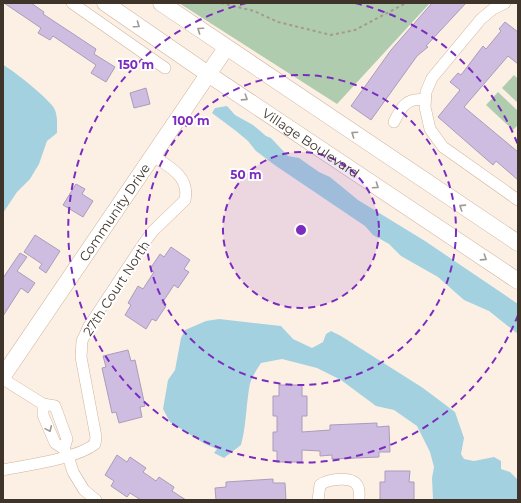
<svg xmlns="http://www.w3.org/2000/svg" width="521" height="503" viewBox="0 0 521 503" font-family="Montserrat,sans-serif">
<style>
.green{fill:#b0ccaf}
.water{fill:#a4d1df}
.building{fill:#cebde1;stroke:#ab9cbc}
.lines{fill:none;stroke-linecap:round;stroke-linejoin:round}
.street-casing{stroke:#ceb399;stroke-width:12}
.secondary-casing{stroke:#ceb399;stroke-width:17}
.path{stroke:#a5998e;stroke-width:2;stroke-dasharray:3 3;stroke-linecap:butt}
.street{stroke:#fff;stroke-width:11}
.secondary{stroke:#fff;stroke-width:16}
.oneway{stroke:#9f9a94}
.ring{fill:none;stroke:#7b2cbf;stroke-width:2;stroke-dasharray:7 5}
.labels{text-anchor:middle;stroke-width:4;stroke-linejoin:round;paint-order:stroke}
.street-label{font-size:13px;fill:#3f3429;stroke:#fff}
.centre{fill:#7b2cbf;stroke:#fff;stroke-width:2}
.ring-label{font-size:12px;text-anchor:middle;font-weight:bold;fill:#7b2cbf;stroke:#fff;stroke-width:4;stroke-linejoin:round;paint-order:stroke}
</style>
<rect width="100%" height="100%" fill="#fcf0e5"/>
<g class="green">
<polygon points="179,3 430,3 337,104"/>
<polygon points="514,75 518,79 518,103 502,88"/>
<polygon points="498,92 518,111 518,125 513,130 486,105"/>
</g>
<g class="water">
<path d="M3 65C12 69 50 100 54 108 58 115 57 125 57 133L47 141 39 164 30 179 17 192 3 213Z"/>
<polygon points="227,106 235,115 253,125 266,136 271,138 288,156 299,158 319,172 330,177 358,200 425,241 518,304 518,334 489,311 464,300 438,277 401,256 389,244 373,235 365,226 276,166 256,151 248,141 236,131 212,113 215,108"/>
<path d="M219 319 281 326 293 339 312 348 323 342 326 334 331 331 341 336 423 388 455 412 464 438 461 454 464 459 474 461 494 457 501 461V469L510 472 518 480V500H433L432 478 434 467 430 452 417 426 394 410 376 406 341 380 317 368 282 359 261 363C256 371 250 379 249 389 246 408 246 426 241 445L224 458 214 453 217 449 205 444 170 422 163 409 168 380 175 370 181 338 185 330 206 321Z"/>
</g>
<g class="building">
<polygon points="4,3 31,3 44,12 43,14 96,49 94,54 115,67 106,82 91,73 96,65 53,36 50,40 38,33 41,28"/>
<polygon points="432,3 466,3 426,46 428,47 417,56 371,120 351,106 391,50"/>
<polygon points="505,22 518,32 518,64 508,56 464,107 518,152 518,180 496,161 493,165 438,117 460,90 450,82 458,73 461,75 483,46 486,49 501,31 499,29"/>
<polygon points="146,88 150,104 134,108 130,93"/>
<polygon points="76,184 85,189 82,194 93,201 83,217 63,205"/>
<polygon points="35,235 60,251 46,273 39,268 42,264 24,252"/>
<polygon points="171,247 190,260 184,269 189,272 178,288 174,285 162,303 166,306 156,321 152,319 146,329 125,315 131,305 128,303 138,286 143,289 154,272 150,269 160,254 164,257"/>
<polygon points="20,253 27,257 17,271 35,283 28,293 21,288 3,316 3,278"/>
<polygon points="128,350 131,361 135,360 145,406 140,407 142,417 119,423 116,412 112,413 102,368 106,367 103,356"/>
<polygon points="279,385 302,385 302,396 307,396 307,416 302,416 302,432 330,430 330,425 377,423 377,427 389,426 390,452 379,452 379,457 332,459 332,455 320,456 320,451 302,450 302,462 277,462 277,451 273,451 273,432 277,432 277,416 273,416 273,396 279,396"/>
<polygon points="117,455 127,462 130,457 146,468 143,472 156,481 159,477 174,487 172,491 186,500 141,500 130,493 127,497 111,486 114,481 105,475"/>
<polygon points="385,471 410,471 409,482 414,482 414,500 380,500 380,482 385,482"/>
<polygon points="273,479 273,483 285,483 286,500 216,500 215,488 226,487 226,482"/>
</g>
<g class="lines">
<defs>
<g id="street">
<polyline points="72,3 165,68"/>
<polyline points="505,3 493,9 481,19 432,78 426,92 425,107 430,129 443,147 518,200"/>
<path d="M394 122C401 107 407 97 425 100"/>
<polyline points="3,379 43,404 55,406 67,439 64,449"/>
<polyline points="43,404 43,415 55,443 64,449 68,456 73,472 84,490 96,500"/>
<path d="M3 470C27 465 76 459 95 444L96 437 81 357 82 341 89 326 144 243 153 231 185 200C190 177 170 167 153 156"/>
<path d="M318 500 320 485C328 479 354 475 358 487 360 490 359 496 359 500"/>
</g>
<g id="secondary">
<path id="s1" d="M105 3 208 74 518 281"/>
<polyline points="161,3 518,243"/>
<path id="s2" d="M3 376 226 48"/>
</g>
</defs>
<use href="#street" class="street-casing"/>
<use href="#secondary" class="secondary-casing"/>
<polyline class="path" points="221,3 254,11 278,22 331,35 355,30 406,3"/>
<use href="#street" class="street"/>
<use href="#secondary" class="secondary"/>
</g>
<defs><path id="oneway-chevron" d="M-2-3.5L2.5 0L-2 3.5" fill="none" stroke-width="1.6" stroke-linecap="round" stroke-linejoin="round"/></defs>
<g class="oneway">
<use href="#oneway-chevron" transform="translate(137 25) rotate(35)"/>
<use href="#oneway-chevron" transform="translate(200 30) rotate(-145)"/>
<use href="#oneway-chevron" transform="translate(245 98) rotate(33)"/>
<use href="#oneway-chevron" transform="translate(354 134) rotate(-146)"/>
<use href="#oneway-chevron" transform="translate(376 186) rotate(34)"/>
<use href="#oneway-chevron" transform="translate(462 207) rotate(-147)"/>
<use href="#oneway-chevron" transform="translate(484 258) rotate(33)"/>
<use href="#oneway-chevron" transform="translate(49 429) rotate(66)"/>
</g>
<circle cx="301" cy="230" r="78" fill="#7b2cbf" fill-opacity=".12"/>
<g class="ring">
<circle cx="301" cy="230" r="78"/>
<circle cx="301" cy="230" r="155"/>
<path d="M518 315A233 233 0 1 1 247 3M355 3A233 233 0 0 1 518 145"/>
</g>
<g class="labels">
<g class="street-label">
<text dy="5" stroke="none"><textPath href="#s1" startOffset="249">Village Boulevard</textPath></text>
<text dy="5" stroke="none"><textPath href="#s2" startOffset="198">Community Drive</textPath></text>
<text transform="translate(116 288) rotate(-57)" y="5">27th Court North</text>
</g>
</g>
<circle cx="301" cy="230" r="6" class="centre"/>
<g class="ring-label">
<text x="136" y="69">150 m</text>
<text x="191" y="125">100 m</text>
<text x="246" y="179">50 m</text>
</g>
<rect width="521" height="503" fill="none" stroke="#3f3429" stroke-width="8"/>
</svg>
